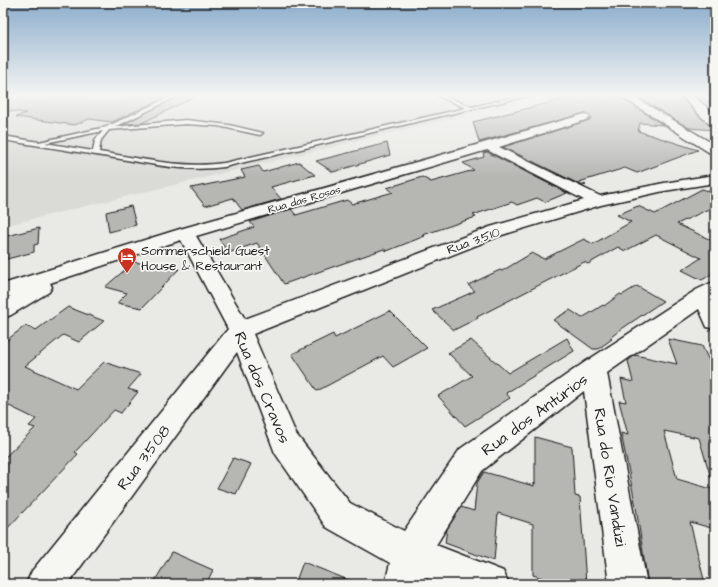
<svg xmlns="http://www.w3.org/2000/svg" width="718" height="587" viewBox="0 0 718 587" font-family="'Architects Daughter',sans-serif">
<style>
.built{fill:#dadad6}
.building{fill:#b6b6b3;stroke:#1c1c1c}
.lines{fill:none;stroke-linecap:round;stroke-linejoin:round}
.lane-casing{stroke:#1c1c1c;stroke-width:3}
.street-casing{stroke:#1c1c1c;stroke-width:3}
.lane{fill:#f6f6f2;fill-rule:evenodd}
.street{fill:#f6f6f2;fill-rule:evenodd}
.labels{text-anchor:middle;stroke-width:3.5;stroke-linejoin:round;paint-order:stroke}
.far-street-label{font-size:11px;fill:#1c1c1c;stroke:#f6f6f2}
.street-label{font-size:13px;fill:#1c1c1c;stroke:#f6f6f2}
.poi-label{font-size:13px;fill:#1c1c1c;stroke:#f6f6f2;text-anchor:start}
.near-street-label{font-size:16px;fill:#1c1c1c;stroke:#f6f6f2}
</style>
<rect width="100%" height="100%" fill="#e9e9e5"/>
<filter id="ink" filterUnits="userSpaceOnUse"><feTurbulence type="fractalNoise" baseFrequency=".025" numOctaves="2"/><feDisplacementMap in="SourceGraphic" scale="8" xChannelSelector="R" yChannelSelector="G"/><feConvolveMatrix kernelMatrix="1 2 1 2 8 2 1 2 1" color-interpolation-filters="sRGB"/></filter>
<g filter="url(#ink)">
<polygon class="built" points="3,95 549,95 3,226"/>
<g class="building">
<polygon points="3,95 33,96 170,95 112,122 89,119 75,125 16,117 26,113 3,110"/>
<polygon points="181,95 198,95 142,123 124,124"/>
<polygon points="580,95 618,95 663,125 640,123 638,131 698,150 637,173 625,168 579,182 586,185 583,186 503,147 589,120 591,117 586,113 479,142 473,122"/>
<polygon points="634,95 680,95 715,130 689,128"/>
<polygon points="694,95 700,95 715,107 715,118 709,108"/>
<polygon points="387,143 390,155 333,172 316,161"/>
<polygon points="487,152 567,193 545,202 537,198 517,205 512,202 473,215 476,217 423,235 425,236 387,251 384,249 284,284 257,243 228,253 219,239 254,227 250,222 291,209 296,215 347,200 352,204 393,192 387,188 422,177 431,182 474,170 463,163 484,157 483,153"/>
<polygon points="299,162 315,175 271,187 281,199 242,210 233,198 205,206 191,188 245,177 241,170 259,166 263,172"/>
<polygon points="702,189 715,193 715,206 677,224 715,242 715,272 702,280 682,270 701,258 656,235 625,251 618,247 588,264 584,262 477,317 478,318 454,330 432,310 475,291 468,285 500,270 502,271 532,253 544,259 584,239 593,244 631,222 617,215 638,206 655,214"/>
<polygon points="131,206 136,225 109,232 106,212"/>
<polygon points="39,228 38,244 34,245 34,252 3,260 3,237"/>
<polygon points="134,262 179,269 142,308 117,303 127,293 105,287"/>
<polygon points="637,286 663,301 620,330 610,338 612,339 598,349 593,349 553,320 570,310 582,318 603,305 604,306 620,294 622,295"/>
<polygon points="68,307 104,321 79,342 63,335 25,366 76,389 104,362 141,374 128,389 138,392 121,413 114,410 75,452 78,454 3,533 3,459 35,428 29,426 36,419 3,403 3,343 25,326 36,330"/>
<polygon points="390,311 427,348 393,367 383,356 317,391 292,354 333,334 335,338"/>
<polygon points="567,338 574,351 506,393 510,398 465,426 438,396 472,376 448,353 471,340 508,373"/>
<polygon points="668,339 702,346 715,373 715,477 711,478 699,438 664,431 677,479 715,490 715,529 690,522 705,584 648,584 636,507 621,433 628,435 619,401 626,402 621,379 633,382 628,361 635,355 677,364"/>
<polygon points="535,437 572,447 575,496 580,497 586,584 560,584 533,575 533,524 498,513 494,561 445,543 447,529 461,507 474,511 477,483 484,472 534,486 534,483 535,484"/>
<polygon points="233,458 251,464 236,494 217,488"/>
<polygon points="172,552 213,570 206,584 153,584"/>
<polygon points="303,562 356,583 356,584 295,584"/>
</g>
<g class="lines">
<defs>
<path id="lane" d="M174 95H180L115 127 186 120 229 125 263 133 260 135 218 126 186 124 109 130 101 140 99 152C140 158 182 169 224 163L466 108 436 95H442L472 107 523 95H531L224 167C187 172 157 165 121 159 82 153 43 146 3 140V136L39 142 106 127ZM103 131 95 140 93 151 45 143Z"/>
<g id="street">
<polygon points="619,95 631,95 715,145 715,154 710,153"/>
<path d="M681 95H692C705 106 715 111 715 128 712 128 685 100 681 95Z"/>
<path d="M585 114 590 117 589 119 499 147 600 196 664 183 714 175 715 183 664 191 601 205 502 235 253 334 296 434 350 503 404 531 460 449 585 362 696 290 715 281V329L707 327 699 309 607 373 647 584H609L584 391 482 471 436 545 503 571 509 584H441L424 577 423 584H385L390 563 326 527 275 453 237 352 68 584H26L32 571 228 329 181 240 50 283 52 287 49 292 11 315 3 318V300L11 296 3 298V284L180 229ZM487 150 584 200 490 227 245 319 196 236Z"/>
</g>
</defs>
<use href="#lane" class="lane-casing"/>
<use href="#street" class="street-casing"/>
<use href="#lane" class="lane"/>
<use href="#street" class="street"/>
</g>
</g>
<linearGradient id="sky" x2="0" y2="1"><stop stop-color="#8cadcc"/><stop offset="0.54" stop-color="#f5f5f3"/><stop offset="1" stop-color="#f5f5f3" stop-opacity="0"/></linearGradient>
<rect width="718" height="177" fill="url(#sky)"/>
<defs>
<symbol id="hotel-pin" viewBox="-11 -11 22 30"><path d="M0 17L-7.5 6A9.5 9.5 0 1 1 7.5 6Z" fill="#c8321e" stroke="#f6f6f2"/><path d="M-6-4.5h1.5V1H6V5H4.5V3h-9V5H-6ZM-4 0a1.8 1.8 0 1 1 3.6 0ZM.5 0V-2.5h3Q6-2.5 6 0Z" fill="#fff"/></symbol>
</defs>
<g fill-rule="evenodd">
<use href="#hotel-pin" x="116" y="246" width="22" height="30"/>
</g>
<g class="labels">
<g class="far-street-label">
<text transform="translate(304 199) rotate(-16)" y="4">Rua das Rosas</text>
</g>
<g class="street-label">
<text transform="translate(473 240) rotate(-20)" y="5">Rua 3.510</text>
</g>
<g class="poi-label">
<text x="141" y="255">Sommerschield Guest<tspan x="141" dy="15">House &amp; Restaurant</tspan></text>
</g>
<g class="near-street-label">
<text transform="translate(263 387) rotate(67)" y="6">Rua dos Cravos</text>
<text transform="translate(534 414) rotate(-36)" y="6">Rua dos Antúrios</text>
<text transform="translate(143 457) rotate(-53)" y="6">Rua 3.508</text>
<text transform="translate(611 477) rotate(81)" y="6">Rua do Rio Vandúzi</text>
</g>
</g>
<rect width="718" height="587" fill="none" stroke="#f6f6f2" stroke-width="16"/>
<rect x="8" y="8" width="702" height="571" fill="none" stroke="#1c1c1c" stroke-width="1.5" filter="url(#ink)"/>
</svg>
